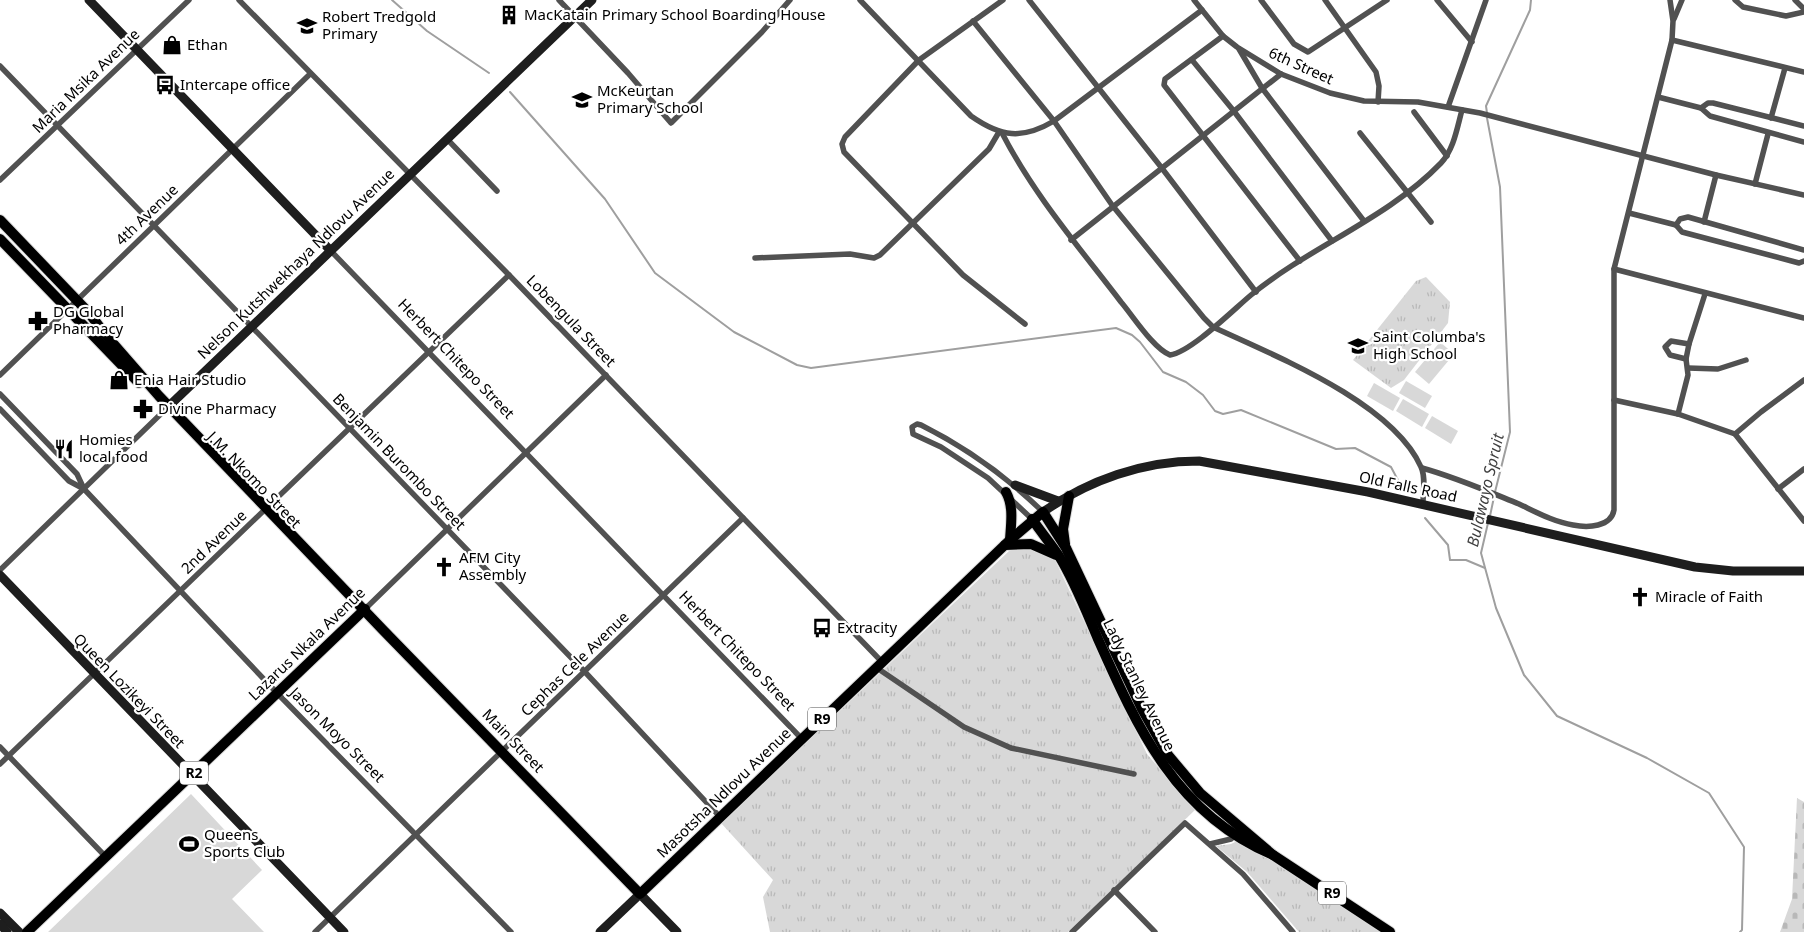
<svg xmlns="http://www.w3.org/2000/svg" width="1804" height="932" viewBox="0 0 1804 932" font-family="'Noto Sans',sans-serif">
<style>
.grass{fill:url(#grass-tufts)}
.cemetery{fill:url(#cemetery-stones)}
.pitch{fill:#d8d8d8}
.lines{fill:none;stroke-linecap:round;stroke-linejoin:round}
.stream{stroke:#9f9f9f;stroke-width:2}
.highway-casing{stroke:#dbdbdb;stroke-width:12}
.street{stroke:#515151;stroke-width:5.5}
.secondary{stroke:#1e1e1e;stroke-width:9}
.highway{stroke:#000;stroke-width:10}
.labels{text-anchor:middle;stroke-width:4.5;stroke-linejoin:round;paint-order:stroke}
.shield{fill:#fff;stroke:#4c4c4c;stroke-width:1}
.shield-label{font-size:14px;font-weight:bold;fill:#000}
.poi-label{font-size:15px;fill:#000;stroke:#fff;text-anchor:start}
.street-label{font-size:15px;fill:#000;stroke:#fff}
.water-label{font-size:16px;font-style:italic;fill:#404040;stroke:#fff}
</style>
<defs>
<pattern id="grass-tufts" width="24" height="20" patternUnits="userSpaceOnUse" patternTransform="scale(1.25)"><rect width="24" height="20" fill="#d8d8d8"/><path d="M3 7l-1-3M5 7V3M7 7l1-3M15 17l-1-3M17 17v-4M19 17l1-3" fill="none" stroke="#b8b8b8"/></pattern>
<pattern id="cemetery-stones" width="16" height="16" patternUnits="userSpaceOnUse" patternTransform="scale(1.25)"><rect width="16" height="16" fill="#d8d8d8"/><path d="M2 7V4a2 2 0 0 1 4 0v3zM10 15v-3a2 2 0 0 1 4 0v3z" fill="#b8b8b8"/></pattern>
</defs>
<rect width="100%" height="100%" fill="#fff"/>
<g class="grass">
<polygon points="1426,277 1450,302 1448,323 1404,380 1391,388 1353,360 1416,281"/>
<polygon points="1023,546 1054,558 1147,754 1195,810 1068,932 770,932 763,897 773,880 721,823 1009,551"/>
<polygon points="1237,841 1251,850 1273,860 1382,932 1299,932 1247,872 1216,846 1231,844"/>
</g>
<polygon class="cemetery" points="1797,798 1804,802 1804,932 1780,932 1792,899"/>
<g class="pitch">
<polygon points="1440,342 1454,354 1429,384 1415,372"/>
<polygon points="1406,381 1432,396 1425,408 1399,393"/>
<polygon points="1374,383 1400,398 1393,411 1367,396"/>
<polygon points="1403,399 1429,414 1422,427 1396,411"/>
<polygon points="1432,416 1458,431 1451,444 1425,428"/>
<polygon points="191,794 262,870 232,899 264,932 48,932"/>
</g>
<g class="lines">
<g class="stream">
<polyline points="392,0 427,31 489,73"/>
<polyline points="510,92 605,199 655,273 734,332 797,365 811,368 1116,328 1132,335 1140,342 1163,372 1186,382 1203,395 1215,411 1223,414 1241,410 1336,449 1355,448 1391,467 1400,484"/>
<polyline points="1487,113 1486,106 1530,10 1531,0"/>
<polyline points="1487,118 1500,187 1510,432 1495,492"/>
<polyline points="1490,516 1494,497"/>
<polyline points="1425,518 1448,545 1450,560 1466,560 1485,568"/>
<polyline points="1488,523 1481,553 1496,608 1524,675 1557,716 1647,758 1709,793 1744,847 1742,930 1740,932"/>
</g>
<defs>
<g id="highway">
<polyline points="0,220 90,314 104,333 159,396 384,631 640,894 1010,540 1043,512 1066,548 1142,709 1168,755 1200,793 1273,855"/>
<polyline points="0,239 139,383"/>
<path d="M1006 492C1014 507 1011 523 1010 540"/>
<path d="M1032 519C1041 532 1051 544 1059 556 1075 582 1086 611 1098 639 1138 729 1176 814 1273 855L1390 932"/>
<polyline points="1065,544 1063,529 1069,496"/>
<polyline points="1005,545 1031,544 1056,555"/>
<polyline points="27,932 365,609"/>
</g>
</defs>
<use href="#highway" class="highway-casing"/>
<g class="street">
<polyline points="239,0 509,275 883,663"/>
<polyline points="559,0 628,73 671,123 762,32 790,0"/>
<path d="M860 0 971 116C1001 137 1022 140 1054 121L1202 10"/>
<polyline points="1003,0 919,60 845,137 842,144 844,152 963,275 1025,324"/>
<polyline points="1029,0 1161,167 1256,292"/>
<polyline points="1194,0 1223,36 1237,47 1281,74 1330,93 1364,101 1418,102 1480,113 1716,175 1804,195"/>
<polyline points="1261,0 1294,44 1308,52 1387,0"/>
<polyline points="1325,0 1376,72 1379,86 1378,102"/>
<polyline points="1437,0 1472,42"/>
<polyline points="1735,0 1743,7 1786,16 1804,12"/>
<polyline points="1795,0 1804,9"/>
<polyline points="1674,19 1682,0"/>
<path d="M973 21 1054 121 1112 205 1204 318 1213 327C1275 356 1392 402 1421 467 1426 477 1423 492 1423 504"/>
<polyline points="1223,36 1165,79 1164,85 1300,261"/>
<polyline points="1672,40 1804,72"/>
<polyline points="1239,49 1262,88 1364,221"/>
<polyline points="1192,60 1233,110 1332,241"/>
<polyline points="0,66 585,672 721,818"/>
<polyline points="1658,97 1701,108"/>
<polyline points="1448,107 1486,0"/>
<polyline points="1414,112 1447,156"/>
<polyline points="1771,118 1785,68"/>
<polyline points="1804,126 1713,103 1708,103 1701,108 1710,116 1804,142"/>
<path d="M1002 133C1034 195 1079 247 1121 302 1133 316 1153 348 1170 355 1191 352 1233 310 1251 295 1311 246 1387 219 1441 163 1454 149 1457 128 1462 110"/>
<polyline points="1360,133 1431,222"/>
<polyline points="447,139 497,191"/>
<polyline points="0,180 189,0"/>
<polyline points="1755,184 1768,134"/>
<polyline points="1629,213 1676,225"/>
<polyline points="1704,222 1716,175"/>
<polyline points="1071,240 1281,74"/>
<polyline points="330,250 802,739"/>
<polyline points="1804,250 1688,217 1680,219 1676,225 1682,232 1799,263 1804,261"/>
<polyline points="755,258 850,254 874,258 880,255 989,149 999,132"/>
<polyline points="1614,269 1804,318"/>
<polyline points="1686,359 1670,355 1665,347 1671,341 1689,344"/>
<polyline points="1688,368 1718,369 1746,360"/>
<polyline points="0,375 310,74"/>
<polyline points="0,394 77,474 84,489"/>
<polyline points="1614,400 1678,414 1735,434 1804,521"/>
<polyline points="0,409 69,481 84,489 277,693 511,932"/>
<polyline points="1678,414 1688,375 1686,359 1689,344 1705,294"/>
<polyline points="1735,434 1761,412 1804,380"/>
<path d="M1422 468C1455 477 1487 491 1519 504 1536 512 1554 522 1573 525 1588 528 1611 527 1614 510V269L1672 40 1673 21 1670 0"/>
<polyline points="1778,489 1804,469"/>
<path d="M1032 519 988 478 941 447 913 434 912 427 917 424 921 425C967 448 1006 476 1043 512"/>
<polyline points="0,570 169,406"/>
<polyline points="365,609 606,375"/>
<polyline points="877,668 964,727 1011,748 1134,774"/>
<polyline points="0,747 105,856"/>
<polyline points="0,764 509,275"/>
<polyline points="1210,844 1231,839 1237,833"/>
<polyline points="1114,890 1155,932"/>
<polyline points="315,932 743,518"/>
<polyline points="1072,932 1185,823 1243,874 1293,932"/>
</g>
<g class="secondary">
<polyline points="89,0 330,250"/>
<polyline points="169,406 592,0"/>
<polyline points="1015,485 1058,501"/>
<path d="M1043 512C1089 480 1143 461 1199 461L1368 492 1695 567 1733 571H1804"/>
<polyline points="0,575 344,932"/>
<polyline points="0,913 19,932"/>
<polyline points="0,924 7,932"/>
<polyline points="600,932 640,894 677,932"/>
</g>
<use href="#highway" class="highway"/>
</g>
<defs>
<symbol id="building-bare" viewBox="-9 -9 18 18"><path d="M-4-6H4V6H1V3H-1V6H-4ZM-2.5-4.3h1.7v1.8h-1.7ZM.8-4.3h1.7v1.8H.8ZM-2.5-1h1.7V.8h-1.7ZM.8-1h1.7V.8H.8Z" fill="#000" stroke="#fff" stroke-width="2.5" paint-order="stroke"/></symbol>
<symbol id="school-bare" viewBox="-9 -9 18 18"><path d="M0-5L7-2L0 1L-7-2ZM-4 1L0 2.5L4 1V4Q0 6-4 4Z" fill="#000" stroke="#fff" stroke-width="2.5" paint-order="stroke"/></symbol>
<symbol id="shop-bare" viewBox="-9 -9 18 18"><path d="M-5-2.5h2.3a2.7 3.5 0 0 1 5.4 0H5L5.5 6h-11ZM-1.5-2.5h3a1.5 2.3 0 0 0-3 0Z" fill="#000" stroke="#fff" stroke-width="2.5" paint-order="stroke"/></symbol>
<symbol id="bus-bare" viewBox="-9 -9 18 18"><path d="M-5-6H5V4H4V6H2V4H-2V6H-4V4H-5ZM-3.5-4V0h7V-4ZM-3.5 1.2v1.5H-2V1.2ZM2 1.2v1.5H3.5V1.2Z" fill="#000" stroke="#fff" stroke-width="2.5" paint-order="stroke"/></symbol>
<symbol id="pharmacy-bare" viewBox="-9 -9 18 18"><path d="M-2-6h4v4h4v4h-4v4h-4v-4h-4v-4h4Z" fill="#000" stroke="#fff" stroke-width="2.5" paint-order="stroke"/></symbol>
<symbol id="restaurant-bare" viewBox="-9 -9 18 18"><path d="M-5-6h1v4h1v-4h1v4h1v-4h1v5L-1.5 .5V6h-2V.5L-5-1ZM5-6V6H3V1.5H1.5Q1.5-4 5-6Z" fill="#000" stroke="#fff" stroke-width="2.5" paint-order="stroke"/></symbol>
<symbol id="church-bare" viewBox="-9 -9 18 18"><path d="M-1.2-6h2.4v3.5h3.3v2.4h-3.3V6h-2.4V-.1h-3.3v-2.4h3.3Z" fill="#000" stroke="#fff" stroke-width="2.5" paint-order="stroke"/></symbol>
<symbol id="stadium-bare" viewBox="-9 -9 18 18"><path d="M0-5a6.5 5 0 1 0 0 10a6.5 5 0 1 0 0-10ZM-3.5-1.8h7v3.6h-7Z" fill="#000" stroke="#fff" stroke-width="2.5" paint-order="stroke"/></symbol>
</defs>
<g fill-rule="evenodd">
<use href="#building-bare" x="495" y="1" width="28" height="28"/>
<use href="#school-bare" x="293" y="12" width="28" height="28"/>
<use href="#shop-bare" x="158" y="31" width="28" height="28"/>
<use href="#bus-bare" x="151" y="71" width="28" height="28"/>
<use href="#school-bare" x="568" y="86" width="28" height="28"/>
<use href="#pharmacy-bare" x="24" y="307" width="28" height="28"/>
<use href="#school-bare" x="1344" y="332" width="28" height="28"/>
<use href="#shop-bare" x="105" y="366" width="28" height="28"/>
<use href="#pharmacy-bare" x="129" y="395" width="28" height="28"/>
<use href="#restaurant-bare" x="50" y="435" width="28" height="28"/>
<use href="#church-bare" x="430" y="553" width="28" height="28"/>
<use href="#church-bare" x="1626" y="583" width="28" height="28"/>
<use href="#bus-bare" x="808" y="614" width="28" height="28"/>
<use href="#stadium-bare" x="175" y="830" width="28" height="28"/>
</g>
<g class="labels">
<g class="shield">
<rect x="808" y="707.5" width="28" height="23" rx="4"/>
<rect x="180" y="761.5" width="28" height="23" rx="4"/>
<rect x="1318" y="881.5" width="28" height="23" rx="4"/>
</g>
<g class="shield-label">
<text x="822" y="724">R9</text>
<text x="194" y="778">R2</text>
<text x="1332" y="898">R9</text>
</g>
<g class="poi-label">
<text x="524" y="20">MacKatain Primary School Boarding House</text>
<text x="322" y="22">Robert Tredgold<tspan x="322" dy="17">Primary</tspan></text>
<text x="187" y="50">Ethan</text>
<text x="180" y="90">Intercape office</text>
<text x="597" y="96">McKeurtan<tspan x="597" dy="17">Primary School</tspan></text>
<text x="53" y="317">DG Global<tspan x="53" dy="17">Pharmacy</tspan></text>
<text x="1373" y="342">Saint Columba's<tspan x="1373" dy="17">High School</tspan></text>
<text x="134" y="385">Enia Hair Studio</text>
<text x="158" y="414">Divine Pharmacy</text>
<text x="79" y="445">Homies<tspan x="79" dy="17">local food</tspan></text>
<text x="459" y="563">AFM City<tspan x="459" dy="17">Assembly</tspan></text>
<text x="1655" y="602">Miracle of Faith</text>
<text x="837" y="633">Extracity</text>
<text x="204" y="840">Queens<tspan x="204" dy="17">Sports Club</tspan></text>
</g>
<g class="street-label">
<text transform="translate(1301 66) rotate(24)" y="5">6th Street</text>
<text transform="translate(86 81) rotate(-44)" y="5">Maria Msika Avenue</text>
<text transform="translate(147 215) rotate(-44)" y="5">4th Avenue</text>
<text transform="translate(296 264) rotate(-44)" y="5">Nelson Kutshwekhaya Ndlovu Avenue</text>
<text transform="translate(571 321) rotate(46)" y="5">Lobengula Street</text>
<text transform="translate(456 359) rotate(46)" y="5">Herbert Chitepo Street</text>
<text transform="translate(399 462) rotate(46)" y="5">Benjamin Burombo Street</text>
<text transform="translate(254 480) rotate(46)" y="5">J.M. Nkomo Street</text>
<text transform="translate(1408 487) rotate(12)" y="5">Old Falls Road</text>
<text transform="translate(214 542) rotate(-44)" y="5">2nd Avenue</text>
<text transform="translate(307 644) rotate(-44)" y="5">Lazarus Nkala Avenue</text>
<text transform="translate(737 651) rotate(46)" y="5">Herbert Chitepo Street</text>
<text transform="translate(575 664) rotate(-44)" y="5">Cephas Cele Avenue</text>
<text transform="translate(1139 685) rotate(64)" y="5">Lady Stanley Avenue</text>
<text transform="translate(129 691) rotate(46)" y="5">Queen Lozikeyi Street</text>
<text transform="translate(337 735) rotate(45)" y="5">Jason Moyo Street</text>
<text transform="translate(513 741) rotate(46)" y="5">Main Street</text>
<text transform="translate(724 793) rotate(-44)" y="5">Masotsha Ndlovu Avenue</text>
</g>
<g class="water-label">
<text transform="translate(1485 490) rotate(-77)" y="6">Bulawayo Spruit</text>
</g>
</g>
</svg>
